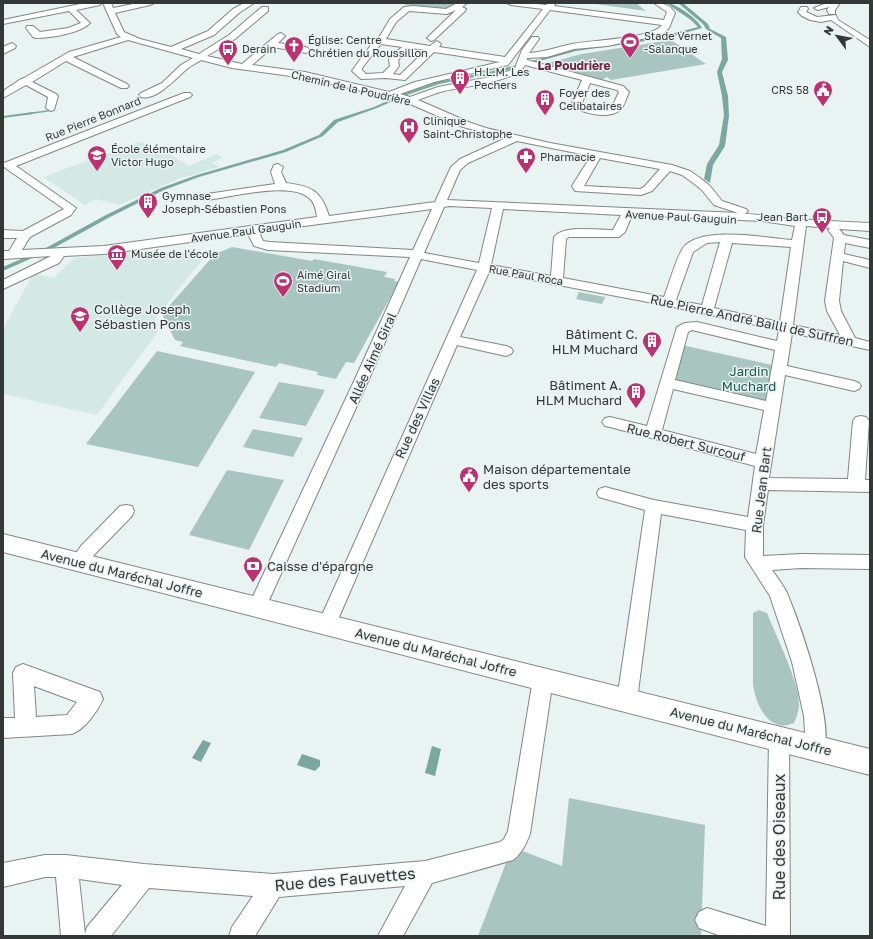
<svg xmlns="http://www.w3.org/2000/svg" width="873" height="939" viewBox="0 0 873 939" font-family="'Golos Text',sans-serif">
<style>
.built{fill:#d5e9e4}
.green{fill:#a8c5bf}
.water{fill:#7ba79e}
.lines{fill:none;stroke-linecap:round;stroke-linejoin:round}
.stream-far1{stroke:#7ba79e;stroke-width:1.5}
.stream{stroke:#7ba79e;stroke-width:2}
.minor-casing{stroke:#7f8886;stroke-width:2}
.major-casing{stroke:#7f8886;stroke-width:2}
.minor{fill:#fff;fill-rule:evenodd}
.major{fill:#fff;fill-rule:evenodd}
.labels{text-anchor:middle;stroke-width:3;stroke-linejoin:round;paint-order:stroke}
.far-poi-label{font-size:11px;fill:#333736;stroke:#e9f3f1;text-anchor:start}
.far-street-label{font-size:11px;fill:#333736;stroke:#e9f3f1}
.far-neighbourhood-label{font-size:12px;font-weight:bold;fill:#6b2843;stroke:#e9f3f1}
.poi-label{font-size:13px;fill:#333736;stroke:#e9f3f1;text-anchor:start}
.street-label{font-size:13px;fill:#333736;stroke:#e9f3f1}
.park-label{font-size:13px;fill:#1b574e;stroke:#e9f3f1}
.near-street-label{font-size:16px;fill:#333736;stroke:#e9f3f1}
</style>
<rect width="100%" height="100%" fill="#e9f3f1"/>
<g class="built">
<polygon points="138,142 142,142 154,149 166,152 189,166 217,154 223,157 212,163 219,167 178,179 119,205 95,199 85,205 43,177"/>
<polygon points="140,252 207,254 155,319 158,331 97,415 3,394 3,329 33,274 54,278 74,258"/>
</g>
<g class="green">
<polygon points="405,3 459,3 442,11 406,5 404,4"/>
<polygon points="588,3 636,3 646,11"/>
<polygon points="671,40 706,64 611,80 607,77 602,80 544,64 582,54"/>
<polygon points="232,247 312,261 314,259 387,272 384,277 395,279 394,281 399,282 354,363 346,362 336,379 317,375 318,372 279,363 276,367 180,346 183,342 175,340 162,314 215,254"/>
<polygon points="579,292 605,297 602,304 576,299"/>
<polygon points="682,345 772,365 767,401 673,380"/>
<polygon points="157,351 255,372 198,467 86,444"/>
<polygon points="279,382 325,390 306,426 259,418"/>
<polygon points="253,429 303,438 293,457 243,447"/>
<polygon points="227,470 284,480 249,550 189,535"/>
<path d="M759 610 767 613C776 636 799 681 799 705 799 711 796 718 794 723 769 734 756 705 753 685V613Z"/>
<polygon points="569,798 705,825 701,936 478,936 512,847 562,866"/>
</g>
<g class="water">
<path d="M666 3C676 3 699 20 702 28L666 38 576 51 500 72 439 84 407 95 377 108 338 122 323 136 286 152 199 177 164 190 110 217 52 249 3 271V267L44 249 106 215 161 188 197 175 283 150 319 135 334 120 374 107 403 94 437 82 498 70 573 50 663 36 698 27 691 20Z"/>
<polygon points="678,3 683,3 708,24 710,29 726,37 728,60 722,72 728,96 729,116 725,146 713,165 710,183 704,179 707,164 719,145 724,115 722,96 717,72 722,59 721,38 706,29 703,24"/>
<polygon points="203,740 211,743 201,762 192,758"/>
<polygon points="432,746 441,749 435,776 425,773"/>
<polygon points="302,754 320,760 320,766 315,771 297,765"/>
</g>
<g class="lines">
<polyline class="stream-far1" points="26,114 54,110"/>
<polyline class="stream" points="3,117 33,113"/>
<defs>
<g id="minor">
<path d="M85 3H101L100 5 76 10 90 23C81 33 50 38 36 38L33 37 26 28 27 26H33L40 32 68 28 81 23 69 11 3 24V20Z"/>
<path d="M103 3H111L113 8 138 3H154L150 5 115 13 124 32 140 39 171 47 208 31 233 9 244 3H254L239 13 214 35 181 49 199 54 229 35 262 7H268V11L235 39 207 56 242 64 278 34 281 33 285 36 278 43 306 47 310 50 306 53 273 47 252 65 305 72 389 92 415 82 500 62 434 52 405 80 386 78 361 79 352 71 354 68 374 41 380 36 390 19 404 7 413 6 446 9 457 3H467L462 7 466 9 465 11 434 40 431 41 427 38 456 10 447 14 409 11 396 22 386 39 430 46 437 41 441 44 439 47 505 57 543 9 511 5 507 3H529L546 5 548 3H556L554 6 664 20 667 12 654 3C663 3 670 5 675 13L669 28 661 35 607 46 574 49 547 57 527 58V60L623 86 629 92C626 98 624 108 619 111 608 119 578 114 572 103L582 80 525 65C519 81 461 87 444 91 435 93 427 97 418 100L471 123 486 128 550 143 672 165 690 171 700 178 710 186 722 201 746 209 748 211 745 214C760 214 776 218 790 219 817 220 843 222 870 223V231L839 229 844 235 870 240V248L845 243 844 254 870 260V268L843 261 839 301 841 311 855 338 870 342V350L792 333 787 366 854 381 859 383 861 386 859 389 854 391 785 375 769 478 848 479 853 421 856 417 861 416 866 417 869 421 865 480H870V492L768 490 763 525V556L801 554 870 555V569L801 568 772 570C777 577 783 585 787 593 800 624 836 726 823 755L816 758 809 755 806 748 804 716 792 662 770 596 745 557 746 530 661 514 637 700 634 707 627 709 620 707 617 700 645 510 599 497 597 493 599 489 605 487 654 500 748 517 755 466 610 427 605 426 602 422 605 418 610 417 647 426 677 327 685 323 697 322 777 341 779 330 669 306 489 272 460 337 506 346 511 348 513 351 511 354 506 356 457 345 336 624 334 630 327 632 320 630 318 624 477 270 421 259 369 379 266 607 264 613 257 615 250 613 248 607 355 379 410 257 268 250 254 246 248 234 104 254 64 256 59 263 3 289V280L51 256 3 259V251H9L17 238H3V230L23 231 64 209 4 167 3 165 4 163 184 93H190L192 95 190 97 16 166 76 208 71 215 30 237 22 250 104 246 317 217C316 211 315 202 309 198 290 181 232 197 207 200L201 197 207 194 275 184 271 172 274 165 278 164 283 167 281 172 286 183C311 186 321 190 329 216L435 202 451 167 460 159 506 138 463 127 401 100 305 78 232 68 201 60C197 63 192 65 188 68 177 77 157 101 141 97L139 95 141 93 162 83 181 65 193 58 128 40 73 57 127 84 129 86 127 88H121L66 61 32 82 56 94 58 96 54 110 51 111 46 108 48 97 26 85 3 98V91L21 79 24 78 69 52 121 37 117 34ZM550 10 662 25C652 39 590 40 572 44 557 47 545 52 529 53L539 39 538 37H532L522 50 515 68 509 71 490 77 438 87 410 97 400 94 434 82 508 65ZM381 44 402 47 390 58 389 60 390 66 383 73 366 74 362 70V68ZM411 48 426 50 400 75 393 74 399 66 398 60ZM590 83 617 90 619 92 612 107C602 111 591 108 582 103ZM517 141 591 156 572 186 575 191 641 195 652 191 670 171 682 175 692 182 702 190 714 205 738 213 447 200 460 170 468 163ZM600 158 660 169 644 187 640 189 584 186ZM449 206 492 208 479 263 424 253 444 207ZM432 209 413 250 269 242 263 241 259 232ZM503 209 621 215 613 230C598 230 563 225 554 237L551 276 491 265ZM632 215 762 221 795 226 792 240C766 238 701 225 683 248 676 258 669 285 664 297L563 278 566 239 569 237H619L625 232ZM806 226 830 228 828 230 834 238 825 301 827 311 840 335 793 325ZM720 242 702 305 676 300 693 252 707 243ZM732 243 791 247 780 322 714 308ZM692 330 775 350 766 401 675 380 688 332ZM673 389 764 410 756 454 662 430Z"/>
<polygon points="827,3 840,3 835,10 835,14 829,14 827,10 829,7 818,10 814,8"/>
<polygon points="801,7 807,7 808,9 806,12 817,17 836,15 838,20 870,40 870,47 831,20 821,22 810,20 802,16 798,12"/>
<polygon points="12,43 16,46 15,48 3,54 3,47"/>
<polygon points="126,505 132,506 134,511 132,516 93,556 85,567 79,569 73,567 70,562 81,546 120,506"/>
<path d="M23 664 100 692 103 699C97 712 85 729 72 734L3 738V718H15L13 673 16 667ZM34 686 77 702 67 715 36 717Z"/>
<path d="M543 670 550 673 553 679 530 834C526 844 522 853 513 860L432 883 403 936H378L405 886 279 897 255 936H229L232 927 253 896 149 888 111 936H61L56 877H45L3 887V863L45 855H66L144 864 273 874 425 861 500 842 504 839 508 831 533 679 536 673ZM79 879 122 885 87 927 85 934Z"/>
<polygon points="779,728 786,731 789,738 790,936 721,936 699,928 695,920 699,912 707,908 766,926 769,738 772,731"/>
</g>
<polygon id="major" points="3,534 870,749 870,775 3,552"/>
</defs>
<use href="#minor" class="minor-casing"/>
<use href="#major" class="major-casing"/>
<use href="#minor" class="minor"/>
<use href="#major" class="major"/>
</g>
<defs>
<symbol id="stadium-pin" viewBox="-11 -11 22 30"><path d="M0 17L-7.5 6A9.5 9.5 0 1 1 7.5 6Z" fill="#bb3270" stroke="#e9f3f1"/><path d="M0-5a6.5 5 0 1 0 0 10a6.5 5 0 1 0 0-10ZM-3.5-1.8h7v3.6h-7Z" fill="#fff"/></symbol>
<symbol id="church-pin" viewBox="-11 -11 22 30"><path d="M0 17L-7.5 6A9.5 9.5 0 1 1 7.5 6Z" fill="#bb3270" stroke="#e9f3f1"/><path d="M-1.2-6h2.4v3.5h3.3v2.4h-3.3V6h-2.4V-.1h-3.3v-2.4h3.3Z" fill="#fff"/></symbol>
<symbol id="bus-pin" viewBox="-11 -11 22 30"><path d="M0 17L-7.5 6A9.5 9.5 0 1 1 7.5 6Z" fill="#bb3270" stroke="#e9f3f1"/><path d="M-5-6H5V4H4V6H2V4H-2V6H-4V4H-5ZM-3.5-4V0h7V-4ZM-3.5 1.2v1.5H-2V1.2ZM2 1.2v1.5H3.5V1.2Z" fill="#fff"/></symbol>
<symbol id="building-pin" viewBox="-11 -11 22 30"><path d="M0 17L-7.5 6A9.5 9.5 0 1 1 7.5 6Z" fill="#bb3270" stroke="#e9f3f1"/><path d="M-4-6H4V6H1V3H-1V6H-4ZM-2.5-4.3h1.7v1.8h-1.7ZM.8-4.3h1.7v1.8H.8ZM-2.5-1h1.7V.8h-1.7ZM.8-1h1.7V.8H.8Z" fill="#fff"/></symbol>
<symbol id="civic-pin" viewBox="-11 -11 22 30"><path d="M0 17L-7.5 6A9.5 9.5 0 1 1 7.5 6Z" fill="#bb3270" stroke="#e9f3f1"/><path d="M-.6-6.5H3V-4.5H.6V-3L4-1V1h2V6H-6V1h2V-1L-.6-3ZM-1.2 2.5V6h2.4V2.5Z" fill="#fff"/></symbol>
<symbol id="hospital-pin" viewBox="-11 -11 22 30"><path d="M0 17L-7.5 6A9.5 9.5 0 1 1 7.5 6Z" fill="#bb3270" stroke="#e9f3f1"/><path d="M-5-5h3v3.5h4V-5h3V5h-3V1.5h-4V5h-3Z" fill="#fff"/></symbol>
<symbol id="school-pin" viewBox="-11 -11 22 30"><path d="M0 17L-7.5 6A9.5 9.5 0 1 1 7.5 6Z" fill="#bb3270" stroke="#e9f3f1"/><path d="M0-5L7-2L0 1L-7-2ZM-4 1L0 2.5L4 1V4Q0 6-4 4Z" fill="#fff"/></symbol>
<symbol id="pharmacy-pin" viewBox="-11 -11 22 30"><path d="M0 17L-7.5 6A9.5 9.5 0 1 1 7.5 6Z" fill="#bb3270" stroke="#e9f3f1"/><path d="M-2-6h4v4h4v4h-4v4h-4v-4h-4v-4h4Z" fill="#fff"/></symbol>
<symbol id="museum-pin" viewBox="-11 -11 22 30"><path d="M0 17L-7.5 6A9.5 9.5 0 1 1 7.5 6Z" fill="#bb3270" stroke="#e9f3f1"/><path d="M0-6L6-3V-2H-6V-3ZM-5-1h2V3h-2ZM-1-1h2V3h-2ZM3-1h2V3H3ZM-6 4H6V6H-6Z" fill="#fff"/></symbol>
<symbol id="bank-pin" viewBox="-11 -11 22 30"><path d="M0 17L-7.5 6A9.5 9.5 0 1 1 7.5 6Z" fill="#bb3270" stroke="#e9f3f1"/><path d="M-6-4H6V4H-6ZM0-2.3a2.3 2.3 0 1 0 0 4.6a2.3 2.3 0 1 0 0-4.6Z" fill="#fff"/></symbol>
</defs>
<g fill-rule="evenodd">
<use href="#stadium-pin" x="619" y="31" width="22" height="30"/>
<use href="#church-pin" x="283" y="35" width="22" height="30"/>
<use href="#bus-pin" x="217" y="38" width="22" height="30"/>
<use href="#building-pin" x="449" y="67" width="22" height="30"/>
<use href="#civic-pin" x="812" y="79" width="22" height="30"/>
<use href="#building-pin" x="534" y="88" width="22" height="30"/>
<use href="#hospital-pin" x="398" y="116" width="22" height="30"/>
<use href="#school-pin" x="86" y="144" width="22" height="30"/>
<use href="#pharmacy-pin" x="515" y="146" width="22" height="30"/>
<use href="#building-pin" x="137" y="191" width="22" height="30"/>
<use href="#bus-pin" x="811" y="206" width="22" height="30"/>
<use href="#museum-pin" x="106" y="243" width="22" height="30"/>
<use href="#stadium-pin" x="272" y="270" width="22" height="30"/>
<use href="#school-pin" x="69" y="305" width="22" height="30"/>
<use href="#building-pin" x="641" y="330" width="22" height="30"/>
<use href="#building-pin" x="625" y="381" width="22" height="30"/>
<use href="#civic-pin" x="458" y="465" width="22" height="30"/>
<use href="#bank-pin" x="242" y="555" width="22" height="30"/>
</g>
<g class="labels">
<g class="far-poi-label">
<text x="644" y="40">Stade Vernet<tspan x="644" dy="13">-Salanque</tspan></text>
<text x="308" y="44">Église: Centre<tspan x="308" dy="13">Chrétien du Roussillon</tspan></text>
<text x="242" y="53">Derain</text>
<text x="474" y="76">H.L.M. Les<tspan x="474" dy="13">Pechers</tspan></text>
<text x="809" y="94" text-anchor="end">CRS 58</text>
<text x="559" y="97">Foyer des<tspan x="559" dy="13">Celibataires</tspan></text>
<text x="423" y="125">Clinique<tspan x="423" dy="13">Saint-Christophe</tspan></text>
<text x="111" y="153">École élémentaire<tspan x="111" dy="13">Victor Hugo</tspan></text>
<text x="540" y="161">Pharmacie</text>
<text x="162" y="200">Gymnase<tspan x="162" dy="13">Joseph-Sébastien Pons</tspan></text>
<text x="808" y="221" text-anchor="end">Jean Bart</text>
<text x="131" y="258">Musée de l'école</text>
<text x="297" y="279">Aimé Giral<tspan x="297" dy="13">Stadium</tspan></text>
</g>
<g class="far-street-label">
<text transform="translate(351 88) rotate(13)" y="4">Chemin de la Poudrière</text>
<text transform="translate(93 119) rotate(-22)" y="4">Rue Pierre Bonnard</text>
<text transform="translate(681 217) rotate(3)" y="4">Avenue Paul Gauguin</text>
<text transform="translate(246 231) rotate(-8)" y="4">Avenue Paul Gauguin</text>
<text transform="translate(526 275) rotate(10)" y="4">Rue Paul Roca</text>
</g>
<g class="far-neighbourhood-label">
<text x="574" y="70">La Poudrière</text>
</g>
<g class="poi-label">
<text x="94" y="314">Collège Joseph<tspan x="94" dy="15">Sébastien Pons</tspan></text>
<text x="638" y="339" text-anchor="end">Bâtiment C.<tspan x="638" dy="15">HLM Muchard</tspan></text>
<text x="622" y="390" text-anchor="end">Bâtiment A.<tspan x="622" dy="15">HLM Muchard</tspan></text>
<text x="483" y="474">Maison départementale<tspan x="483" dy="15">des sports</tspan></text>
<text x="267" y="571">Caisse d'épargne</text>
</g>
<g class="street-label">
<text transform="translate(752 320) rotate(12)" y="5">Rue Pierre André Bailli de Suffren</text>
<text transform="translate(372 358) rotate(-66)" y="5">Allée Aimé Giral</text>
<text transform="translate(417 418) rotate(-65)" y="5">Rue des Villas</text>
<text transform="translate(686 442) rotate(14)" y="5">Rue Robert Surcouf</text>
<text transform="translate(761 490) rotate(-83)" y="5">Rue Jean Bart</text>
<text transform="translate(122 573) rotate(14)" y="5">Avenue du Maréchal Joffre</text>
<text transform="translate(436 652) rotate(14)" y="5">Avenue du Maréchal Joffre</text>
<text transform="translate(751 731) rotate(14)" y="5">Avenue du Maréchal Joffre</text>
</g>
<g class="park-label">
<text x="749" y="376">Jardin<tspan x="749" dy="15">Muchard</tspan></text>
</g>
<g class="near-street-label">
<text transform="translate(779 837) rotate(-90)" y="6">Rue des Oiseaux</text>
<text transform="translate(345 879) rotate(-5)" y="6">Rue des Fauvettes</text>
</g>
</g>
<rect width="873" height="939" fill="none" stroke="#333736" stroke-width="8"/>
<g transform="translate(837 36) rotate(302)" stroke="#e9f3f1" stroke-width="3" paint-order="stroke">
<path d="M0-3L7 15L0 10L-7 15Z" fill="#333736"/>
<text y="-6" font-size="11" font-weight="bold" text-anchor="middle" fill="#333736">N</text>
</g>
</svg>
